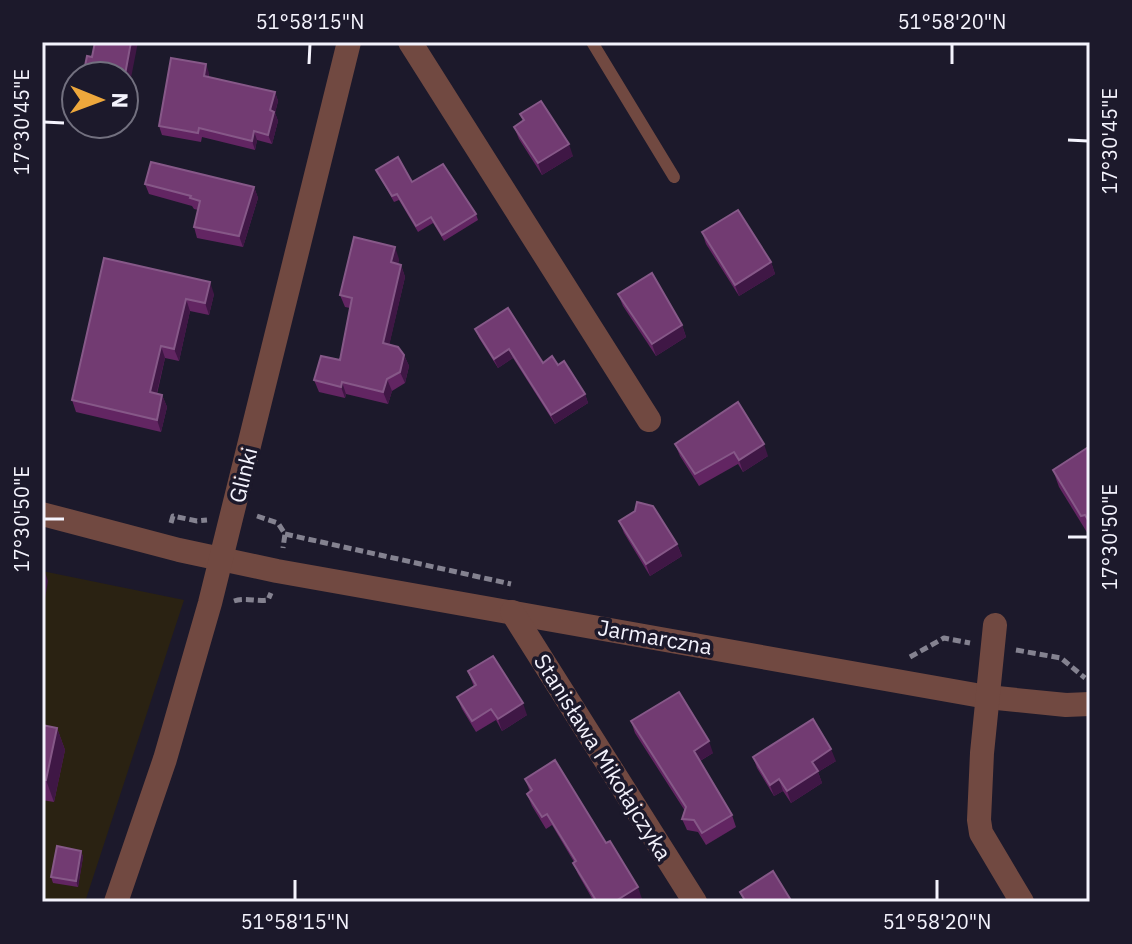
<svg xmlns="http://www.w3.org/2000/svg" width="1132" height="944" viewBox="0 0 1132 944" font-family="'IBM Plex Sans',sans-serif">
<style>
.industrial{fill:#2a2212}
.lines{fill:none;stroke-linecap:round;stroke-linejoin:round}
.path{stroke:#848290;stroke-width:5;stroke-dasharray:8 4;stroke-linecap:butt}
.lane{stroke:#714941;stroke-width:12}
.street{stroke:#714941;stroke-width:24}
.wall{fill:#622562}
.shaded-wall{fill:#3f1745}
.building{fill:#723b72;stroke:#865888;stroke-width:2}
.ticks{fill:none;stroke:#f4f3fd;stroke-width:3}
.labels{text-anchor:middle;stroke-width:7;stroke-linejoin:round;paint-order:stroke}
.street-label{font-size:22px;fill:#f4f3fd;stroke:#1c192b}
.neatline{fill:none;stroke:#f4f3fd;stroke-width:3}
.ticks-label{font-size:20px;text-anchor:middle;fill:#f4f3fd}
</style>
<rect width="100%" height="100%" fill="#1c192b"/>
<polygon class="industrial" points="42,571 184,600 85,902 42,902"/>
<g class="lines">
<g class="path">
<polyline points="257,516 278,523 285,534 283,548"/>
<polyline points="171,523 173,516 197,521 207,520"/>
<polyline points="285,534 511,584"/>
<path d="M234 601C246 597 256 602 268 600L271 593"/>
<polyline points="1016,650 1061,658 1085,678"/>
<polyline points="910,657 944,638 970,643"/>
</g>
<polyline class="lane" points="592,42 674,177"/>
<g class="street">
<polyline points="410,42 649,420"/>
<polyline points="42,514 179,550 277,571 987,697 1066,705 1090,704"/>
<polyline points="512,612 695,902"/>
<polyline points="995,625 982,753 979,820 981,833 1022,902"/>
<polyline points="116,902 165,759 210,603 349,42"/>
</g>
</g>
<g class="wall">
<polygon points="209,73 209,77 275,92 278,101 275,113 278,121 272,144 257,140 255,150 202,137 201,142 162,135 159,126"/>
<polygon points="520,114 573,156 542,175 519,139 514,127 523,121"/>
<polygon points="376,170 412,182 476,214 478,220 444,241 433,223 418,232 399,200 394,202"/>
<polygon points="145,184 254,187 258,198 243,247 197,238 194,227 198,210 194,209 192,206 149,194"/>
<polygon points="702,232 771,262 775,274 739,296 706,244"/>
<polygon points="104,258 214,294 209,315 190,311 179,361 165,358 157,394 162,395 167,407 161,432 76,412 72,400"/>
<polygon points="399,259 398,264 401,265 405,277 389,345 404,355 409,366 405,383 392,391 388,404 346,394 345,398 319,392 314,380 340,360 350,308 345,307 340,295"/>
<polygon points="618,294 682,325 686,337 656,356 623,306"/>
<polygon points="475,329 543,363 558,365 585,394 588,403 555,424 513,358 498,368 479,338"/>
<polygon points="675,444 768,456 743,472 738,464 699,486 680,456"/>
<polygon points="1090,446 1090,532 1088,534 1059,487 1053,470"/>
<polygon points="619,521 677,544 682,556 650,576 624,533"/>
<polygon points="468,671 527,715 502,731 496,720 476,732 462,709 457,697 474,687"/>
<polygon points="631,721 713,753 700,761 732,815 736,827 706,845 698,832 687,830 682,819 685,811 635,733"/>
<polygon points="42,725 57,728 65,750 54,802 42,800"/>
<polygon points="753,757 836,761 818,772 822,783 791,803 783,791 774,796 757,768"/>
<polygon points="525,779 642,899 637,902 594,902 578,874 573,863 574,862 552,825 546,829 532,806 527,794 530,792"/>
<polygon points="81,851 83,857 78,887 53,883 51,877"/>
</g>
<g class="shaded-wall">
<polygon points="131,42 138,42 124,114 124,80"/>
<polygon points="206,64 209,73 207,85 204,76"/>
<polygon points="275,92 278,101 275,113 278,121 272,144 268,135 270,110"/>
<polygon points="42,131 45,139 42,154"/>
<polygon points="254,131 257,140 255,150 252,141"/>
<polygon points="569,144 573,156 542,175 538,163"/>
<polygon points="254,187 258,198 243,247 239,236"/>
<polygon points="395,247 399,259 396,274 391,262"/>
<polygon points="771,262 775,274 739,296 735,285"/>
<polygon points="401,265 405,277 387,355 383,343"/>
<polygon points="210,282 214,294 209,315 205,303"/>
<polygon points="186,299 190,311 179,361 174,349"/>
<polygon points="682,325 686,337 656,356 652,344"/>
<polygon points="161,346 165,358 154,404 150,392"/>
<polygon points="509,349 513,358 498,368 494,359"/>
<polygon points="404,355 409,366 405,383 400,372"/>
<polygon points="387,379 392,391 388,404 383,392"/>
<polygon points="342,382 346,394 345,398 341,387"/>
<polygon points="585,394 588,403 555,424 551,415"/>
<polygon points="162,395 167,407 161,432 157,420"/>
<polygon points="764,444 768,456 743,472 739,460"/>
<polygon points="677,544 682,556 650,576 646,564"/>
<polygon points="42,564 48,581 42,615"/>
<polygon points="523,703 527,715 502,731 498,719"/>
<polygon points="57,728 65,750 54,802 46,780"/>
<polygon points="709,741 713,753 698,762 694,751"/>
<polygon points="831,749 836,761 818,772 822,783 791,803 787,791 812,762"/>
<polygon points="779,779 783,791 774,796 770,785"/>
<polygon points="81,851 83,857 78,887 76,881"/>
<polygon points="638,887 642,899 637,902 614,902"/>
</g>
<g class="building">
<polygon points="95,42 131,42 124,80 124,76 83,76 87,56 92,57"/>
<polygon points="171,58 206,64 204,76 275,92 270,110 274,112 268,135 254,131 252,141 199,128 198,133 159,126"/>
<polygon points="541,101 569,144 538,163 514,127 524,120 520,114"/>
<polygon points="398,157 412,182 443,164 476,214 442,235 431,217 416,226 397,194 392,196 376,170"/>
<polygon points="151,162 254,187 239,236 194,227 200,201 190,198 191,196 145,184"/>
<polygon points="738,210 771,262 735,285 702,232"/>
<polygon points="354,237 395,247 391,262 401,265 383,343 398,347 404,355 400,372 387,379 383,392 342,382 341,387 314,380 321,356 340,360 352,298 340,295"/>
<polygon points="104,258 210,282 205,303 186,299 174,349 161,346 150,392 162,395 157,420 72,400"/>
<polygon points="652,273 682,325 652,344 618,294"/>
<polygon points="508,308 543,363 552,356 558,365 564,361 585,394 551,415 509,349 494,359 475,329"/>
<polygon points="738,402 764,444 739,460 734,452 695,474 675,444"/>
<polygon points="1090,446 1090,523 1085,515 1081,516 1053,470"/>
<polygon points="637,502 653,506 677,544 646,564 619,521 635,511"/>
<polygon points="493,656 523,703 498,719 491,709 472,721 457,697 476,685 468,671"/>
<polygon points="679,692 709,741 694,751 732,815 702,833 694,820 682,819 686,807 631,721"/>
<polygon points="813,719 831,749 812,762 818,771 787,791 779,779 770,785 753,757"/>
<polygon points="42,725 57,728 46,780 42,779"/>
<polygon points="555,760 606,843 610,841 638,887 614,902 597,902 573,863 576,861 547,814 542,817 527,794 532,790 525,779"/>
<polygon points="57,846 81,851 76,881 51,877"/>
<polygon points="773,871 792,902 746,902 740,892"/>
</g>
<path class="ticks" d="M309 64 310 44M952 64V44M44 122 64 123M1068 140 1088 141M44 519H64M1068 537H1088M295 900V880M937 900V880"/>
<g class="labels">
<g class="street-label">
<text transform="translate(243 475) rotate(-76)" y="8">Glinki</text>
<text transform="translate(655 637) rotate(10)" y="8">Jarmarczna</text>
<text transform="translate(603 757) rotate(58)" y="8">Stanisława Mikołajczyka</text>
</g>
</g>
<rect width="1132" height="944" fill="none" stroke="#1c192b" stroke-width="88"/>
<g transform="translate(100 100) rotate(91)"><circle r="38" fill="#1c192b" stroke="#72707f" stroke-width="2"/>
<path d="M0-6L14 30L0 20L-14 30Z" fill="#eea83c"/>
<text y="-12" font-size="22" font-weight="bold" text-anchor="middle" fill="#f4f3fd">N</text>
</g>
<rect x="44" y="44" width="1044" height="856" class="neatline"/>
<g class="ticks-label">
<text x="310" y="29">51°58'15"N</text>
<text x="952" y="29">51°58'20"N</text>
<text transform="translate(22 122) rotate(-90)" y="7">17°30'45"E</text>
<text transform="translate(1110 141) rotate(-90)" y="7">17°30'45"E</text>
<text transform="translate(22 519) rotate(-90)" y="7">17°30'50"E</text>
<text transform="translate(1110 537) rotate(-90)" y="7">17°30'50"E</text>
<text x="295" y="929">51°58'15"N</text>
<text x="937" y="929">51°58'20"N</text>
</g>
</svg>
